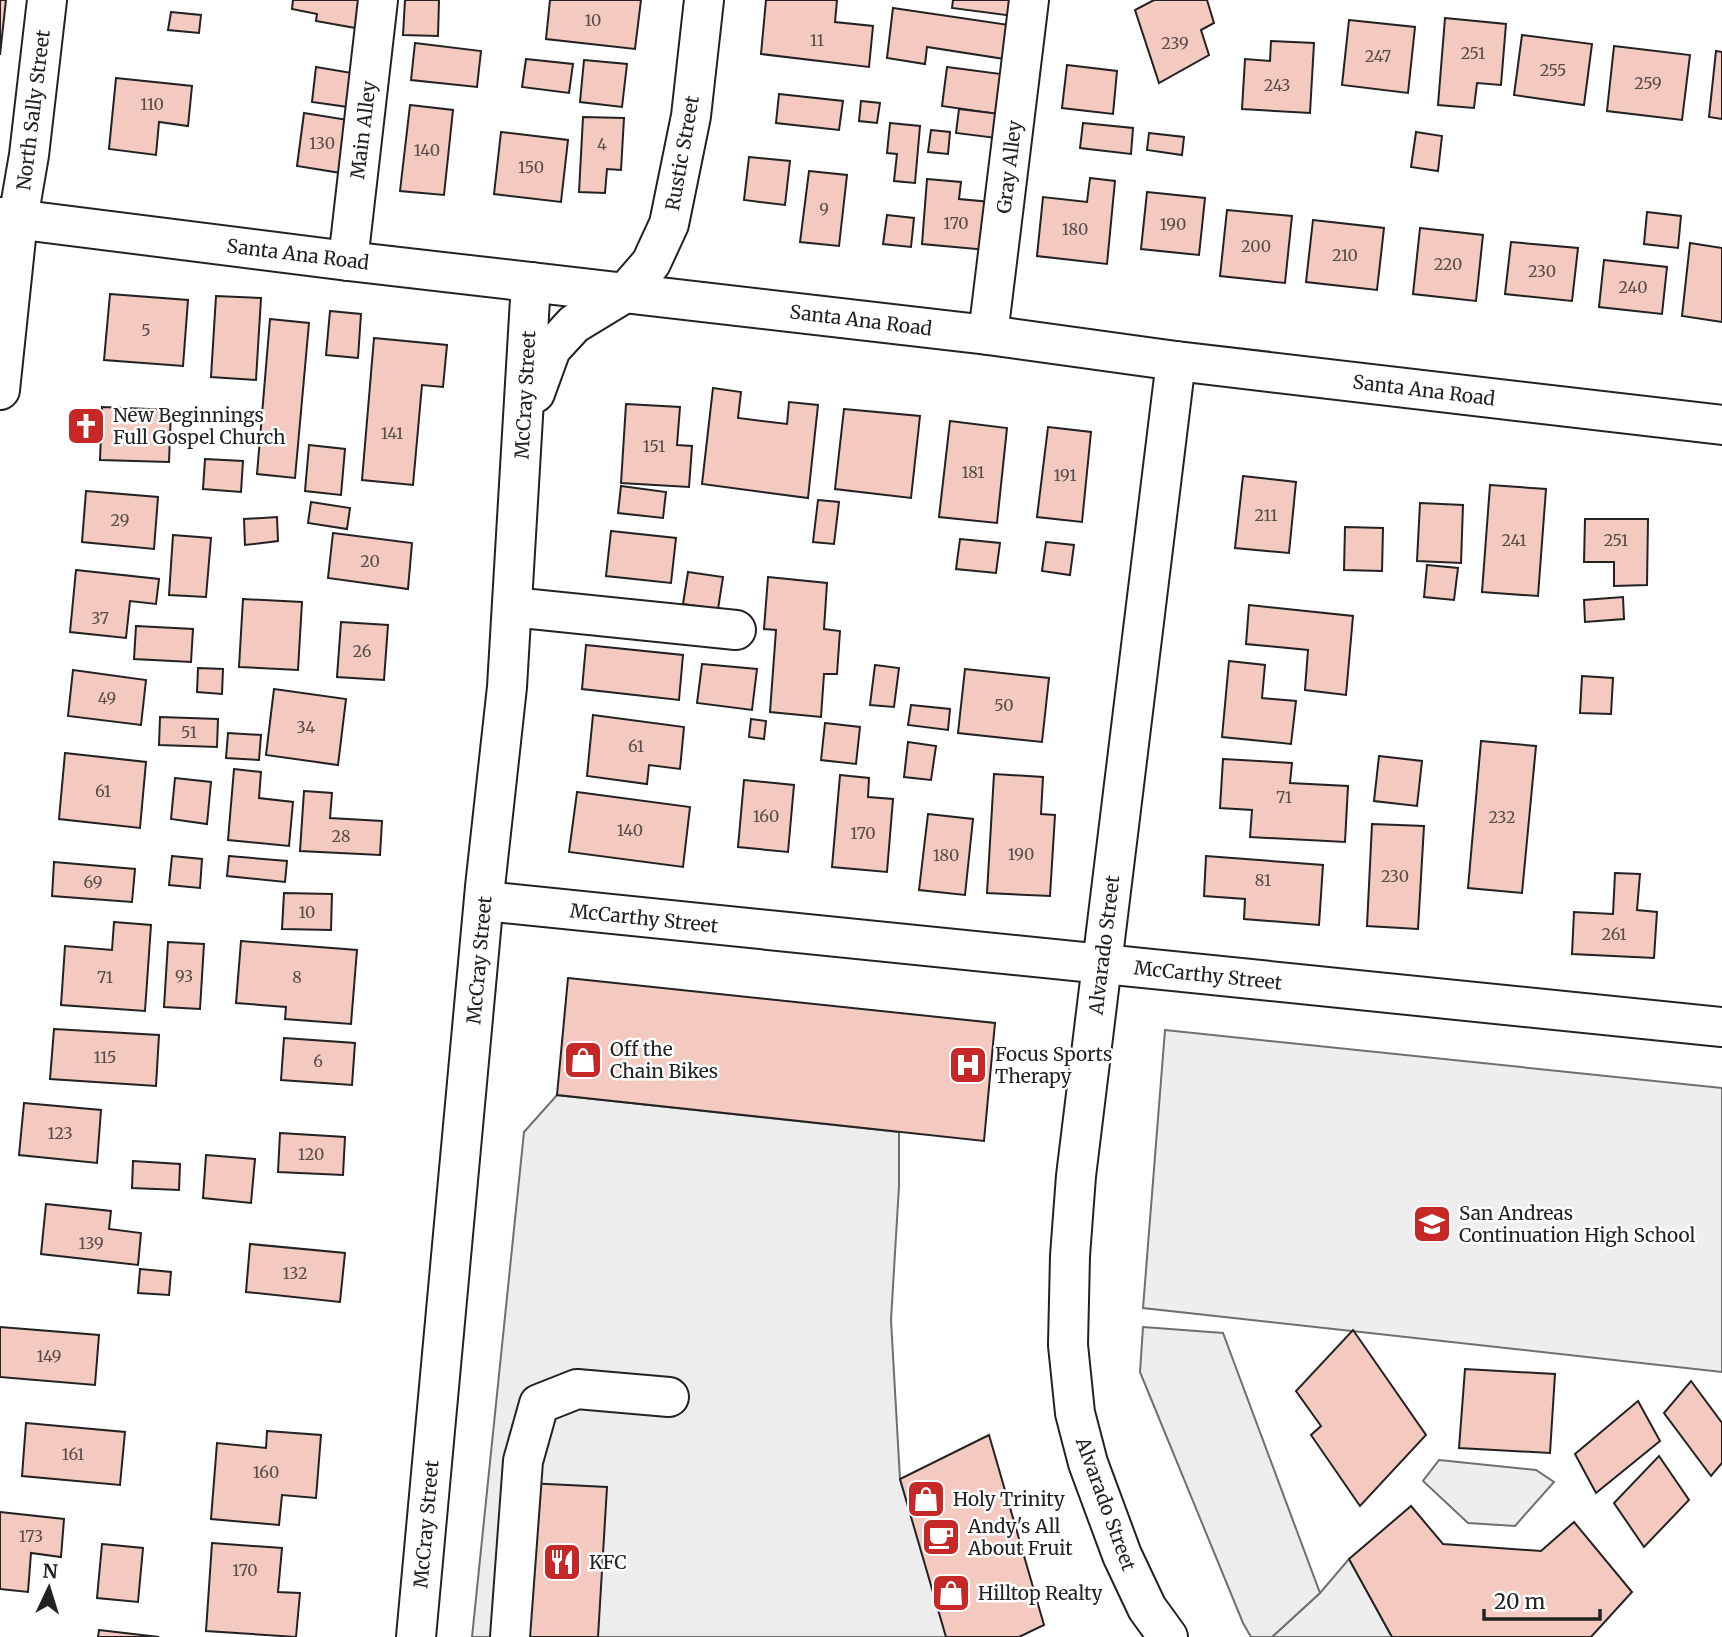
<svg xmlns="http://www.w3.org/2000/svg" width="1722" height="1637" viewBox="0 0 1722 1637" font-family="Merriweather,serif">
<style>
.green{fill:#eee;stroke:#6f6f6f;stroke-width:2}
.parking{fill:#ededed;stroke:#6f6f6f;stroke-width:2}
.building{fill:#f3c9c0;stroke:#222;stroke-width:2}
.lines{fill:none;stroke-linecap:round;stroke-linejoin:round}
.minor-casing{stroke:#222;stroke-width:42}
.minor{stroke:#fff;stroke-width:38}
.labels{text-anchor:middle;stroke-width:5;stroke-linejoin:round;paint-order:stroke}
.number-label{font-size:16px;fill:#564c4a}
.street-label{font-size:19px;fill:#222;stroke:#fff}
.poi-label{font-size:19px;fill:#222;stroke:#fff;text-anchor:start}
</style>
<rect width="100%" height="100%" fill="#fff"/>
<g class="green">
<polygon points="1165,1030 1722,1088 1722,1372 1143,1308"/>
<polygon points="1439,1460 1536,1470 1554,1482 1515,1526 1468,1523 1423,1481"/>
<polygon points="1349,1559 1392,1637 1272,1637 1320,1593"/>
</g>
<g class="parking">
<polygon points="557,1095 899,1132 899,1186 891,1320 900,1479 950,1637 472,1637 524,1132"/>
<polygon points="1143,1327 1223,1333 1320,1593 1272,1637 1251,1637 1243,1623 1140,1372"/>
</g>
<g class="building">
<polygon points="0,0 6,0 0,55"/>
<polygon points="293,0 365,0 361,29 316,21 317,14 292,9"/>
<polygon points="405,0 439,0 438,36 403,35"/>
<polygon points="550,0 641,0 635,49 546,39"/>
<polygon points="766,0 837,0 835,22 873,26 869,67 761,54"/>
<polygon points="953,0 1015,0 1013,16 952,8"/>
<polygon points="1154,0 1207,0 1214,23 1201,30 1209,55 1159,83 1135,10"/>
<polygon points="893,8 1016,26 1011,60 927,47 925,64 887,58"/>
<polygon points="171,12 201,15 199,33 168,30"/>
<polygon points="1445,18 1506,24 1501,85 1477,83 1474,108 1438,105"/>
<polygon points="1349,20 1415,27 1408,93 1342,85"/>
<polygon points="1522,35 1592,44 1584,105 1514,95"/>
<polygon points="1271,41 1314,43 1310,113 1242,109 1245,59 1270,61"/>
<polygon points="415,43 481,51 477,87 411,80"/>
<polygon points="1614,46 1690,55 1682,120 1607,111"/>
<polygon points="1716,51 1722,52 1722,119 1709,117"/>
<polygon points="526,59 573,64 569,93 522,87"/>
<polygon points="584,60 627,64 622,107 580,102"/>
<polygon points="1067,65 1117,71 1113,114 1062,108"/>
<polygon points="316,67 352,73 348,107 312,102"/>
<polygon points="947,67 1001,74 997,114 942,106"/>
<polygon points="116,78 192,86 188,126 159,122 156,155 109,149"/>
<polygon points="779,94 843,101 839,130 776,123"/>
<polygon points="861,101 880,103 877,123 859,121"/>
<polygon points="410,105 453,110 444,195 400,191"/>
<polygon points="959,109 1000,114 996,138 956,133"/>
<polygon points="304,113 348,120 341,173 297,166"/>
<polygon points="583,117 624,118 621,170 607,169 605,193 579,192"/>
<polygon points="890,123 920,126 915,183 894,181 897,154 887,153"/>
<polygon points="1083,123 1133,128 1131,154 1080,148"/>
<polygon points="931,130 950,132 948,154 928,152"/>
<polygon points="501,132 568,140 561,202 494,194"/>
<polygon points="1416,132 1442,136 1438,171 1411,167"/>
<polygon points="1149,133 1184,137 1182,155 1147,150"/>
<polygon points="749,157 790,161 785,205 744,200"/>
<polygon points="809,171 847,175 839,246 800,242"/>
<polygon points="1090,178 1115,181 1107,264 1037,256 1043,197 1087,202"/>
<polygon points="927,179 961,182 959,199 991,202 987,250 922,244"/>
<polygon points="1147,192 1205,198 1199,255 1141,249"/>
<polygon points="1227,210 1292,216 1285,283 1220,276"/>
<polygon points="1647,212 1681,216 1678,248 1644,244"/>
<polygon points="887,215 914,218 911,247 883,244"/>
<polygon points="1313,220 1384,228 1377,290 1306,282"/>
<polygon points="1420,228 1483,235 1476,301 1413,294"/>
<polygon points="1511,242 1578,248 1572,301 1505,294"/>
<polygon points="1690,243 1722,248 1722,322 1682,316"/>
<polygon points="1604,260 1667,267 1662,314 1599,307"/>
<polygon points="110,294 188,300 183,366 104,360"/>
<polygon points="216,296 261,298 256,380 211,377"/>
<polygon points="330,311 361,314 358,358 326,355"/>
<polygon points="270,319 309,323 295,478 257,474"/>
<polygon points="374,338 447,345 443,387 422,385 413,485 362,480"/>
<polygon points="713,388 741,392 738,418 787,424 789,402 818,405 808,498 702,484"/>
<polygon points="626,404 680,407 677,445 692,446 689,487 621,483"/>
<polygon points="102,407 171,410 169,462 100,460"/>
<polygon points="844,409 920,416 911,498 835,489"/>
<polygon points="950,421 1007,428 997,523 939,517"/>
<polygon points="1048,427 1091,432 1082,522 1037,517"/>
<polygon points="309,445 345,449 341,495 305,491"/>
<polygon points="205,459 243,461 241,492 203,489"/>
<polygon points="1243,476 1296,482 1289,553 1235,548"/>
<polygon points="1490,485 1546,489 1538,596 1482,592"/>
<polygon points="621,486 666,492 663,518 618,513"/>
<polygon points="86,491 158,497 154,549 82,542"/>
<polygon points="818,500 839,502 834,544 813,542"/>
<polygon points="311,502 350,508 347,529 308,523"/>
<polygon points="1420,503 1463,505 1461,563 1417,561"/>
<polygon points="277,517 278,541 245,545 244,519"/>
<polygon points="1585,519 1648,519 1647,585 1614,586 1614,562 1584,562"/>
<polygon points="1345,527 1383,528 1382,571 1344,570"/>
<polygon points="611,531 676,538 671,583 606,576"/>
<polygon points="333,533 412,543 408,589 328,578"/>
<polygon points="173,535 211,538 206,597 169,595"/>
<polygon points="960,539 1000,543 996,573 956,569"/>
<polygon points="1046,542 1074,545 1070,575 1042,571"/>
<polygon points="1427,565 1458,568 1454,600 1424,597"/>
<polygon points="76,570 159,579 156,604 130,601 126,638 70,632"/>
<polygon points="688,572 723,577 718,609 683,604"/>
<polygon points="768,577 827,583 824,629 840,631 837,674 824,674 821,717 770,712 776,630 764,629"/>
<polygon points="1623,597 1624,619 1585,622 1584,600"/>
<polygon points="243,599 302,602 298,670 239,667"/>
<polygon points="1249,605 1353,616 1346,695 1305,690 1308,650 1246,644"/>
<polygon points="341,622 388,625 384,680 337,677"/>
<polygon points="136,626 193,629 191,662 134,659"/>
<polygon points="586,645 683,655 679,700 582,689"/>
<polygon points="1229,661 1265,665 1262,698 1296,701 1291,744 1222,737"/>
<polygon points="702,664 757,669 752,710 697,703"/>
<polygon points="875,665 899,668 894,707 870,705"/>
<polygon points="198,668 223,669 222,694 197,692"/>
<polygon points="965,669 1049,678 1042,742 958,733"/>
<polygon points="73,670 146,680 141,725 68,716"/>
<polygon points="1582,676 1613,678 1611,714 1580,713"/>
<polygon points="274,689 346,699 338,765 266,755"/>
<polygon points="911,705 950,709 948,730 908,725"/>
<polygon points="593,715 684,727 680,769 649,765 647,784 587,776"/>
<polygon points="160,717 218,719 217,747 159,745"/>
<polygon points="751,719 766,721 764,739 749,737"/>
<polygon points="825,723 860,727 856,764 821,760"/>
<polygon points="228,733 261,735 259,760 226,758"/>
<polygon points="1481,741 1536,746 1522,893 1468,888"/>
<polygon points="908,742 936,746 931,780 904,777"/>
<polygon points="65,753 146,762 140,828 59,819"/>
<polygon points="1379,756 1422,761 1417,806 1374,801"/>
<polygon points="1223,759 1292,763 1290,783 1348,786 1345,842 1250,837 1252,810 1220,808"/>
<polygon points="234,769 261,772 259,798 293,802 289,846 228,840"/>
<polygon points="994,774 1043,777 1041,814 1055,815 1050,896 987,893"/>
<polygon points="840,775 869,778 868,797 893,799 887,872 832,867"/>
<polygon points="175,778 211,782 207,824 171,819"/>
<polygon points="744,780 794,785 788,852 738,847"/>
<polygon points="304,791 332,793 330,818 382,821 380,855 300,851"/>
<polygon points="577,792 690,807 683,867 569,852"/>
<polygon points="928,814 973,819 965,895 919,890"/>
<polygon points="1372,824 1424,826 1418,929 1367,926"/>
<polygon points="172,856 202,859 200,888 169,885"/>
<polygon points="229,856 287,861 285,882 227,876"/>
<polygon points="1206,856 1323,865 1319,925 1244,919 1245,899 1204,896"/>
<polygon points="54,862 135,869 132,902 52,896"/>
<polygon points="1615,873 1640,874 1637,910 1657,912 1654,958 1572,954 1574,912 1613,914"/>
<polygon points="284,893 332,894 331,930 282,929"/>
<polygon points="114,922 151,925 145,1011 61,1005 65,946 112,950"/>
<polygon points="241,941 357,950 351,1024 285,1019 286,1007 236,1003"/>
<polygon points="168,942 204,944 200,1009 164,1007"/>
<polygon points="568,978 995,1023 984,1141 557,1095"/>
<polygon points="54,1029 159,1035 156,1086 50,1079"/>
<polygon points="284,1038 355,1043 352,1085 281,1080"/>
<polygon points="24,1103 101,1110 97,1163 19,1155"/>
<polygon points="280,1133 345,1137 343,1175 278,1172"/>
<polygon points="206,1155 255,1159 251,1203 203,1198"/>
<polygon points="133,1161 180,1164 179,1190 132,1188"/>
<polygon points="46,1204 111,1211 109,1229 141,1233 138,1265 41,1254"/>
<polygon points="250,1244 345,1253 340,1302 246,1292"/>
<polygon points="140,1269 171,1272 169,1295 138,1293"/>
<polygon points="0,1327 99,1335 95,1385 0,1377"/>
<polygon points="1353,1330 1426,1435 1360,1506 1311,1435 1321,1426 1296,1391"/>
<polygon points="1465,1369 1555,1374 1550,1453 1459,1448"/>
<polygon points="1691,1381 1722,1423 1722,1463 1711,1476 1664,1413"/>
<polygon points="1638,1401 1660,1441 1596,1493 1575,1454"/>
<polygon points="26,1423 125,1432 120,1485 22,1476"/>
<polygon points="267,1431 321,1435 316,1498 282,1495 279,1525 211,1519 217,1443 266,1448"/>
<polygon points="989,1435 1044,1625 1019,1637 946,1637 900,1479"/>
<polygon points="1659,1456 1689,1500 1644,1547 1614,1503"/>
<polygon points="527,1483 607,1487 598,1637 516,1637"/>
<polygon points="1411,1506 1443,1544 1541,1551 1574,1522 1632,1592 1591,1637 1392,1637 1349,1559"/>
<polygon points="0,1512 64,1519 61,1557 31,1553 28,1592 0,1589"/>
<polygon points="212,1543 282,1548 278,1592 300,1593 296,1637 206,1631"/>
<polygon points="102,1544 143,1548 138,1602 97,1598"/>
<polygon points="99,1630 159,1637 98,1637"/>
</g>
<g class="lines">
<defs>
<g id="minor">
<polyline points="0,217 348,261 988,335 1176,361 1722,425"/>
<polyline points="348,261 378,0"/>
<polyline points="988,335 1029,0"/>
<polyline points="0,390 18,219 29,155 47,0"/>
<polyline points="535,393 551,349 574,324 625,293 651,263 669,224 691,116 704,0"/>
<polyline points="512,607 736,630"/>
<polyline points="484,901 1722,1027"/>
<polyline points="416,1637 485,887 507,687 531,282"/>
<polyline points="510,1637 523,1461 539,1404 577,1389 669,1397"/>
<polyline points="1168,1637 1147,1608 1122,1555 1088,1463 1075,1413 1068,1345 1070,1256 1076,1176 1176,361"/>
</g>
</defs>
<use href="#minor" class="minor-casing"/>
<use href="#minor" class="minor"/>
</g>
<defs>
<symbol id="church-square" viewBox="-11 -11 22 22"><rect x="-9" y="-9" width="18" height="18" rx="4" fill="#c62828" stroke="#fff"/><path d="M-1.2-6h2.4v3.5h3.3v2.4h-3.3V6h-2.4V-.1h-3.3v-2.4h3.3Z" fill="#fff"/></symbol>
<symbol id="shop-square" viewBox="-11 -11 22 22"><rect x="-9" y="-9" width="18" height="18" rx="4" fill="#c62828" stroke="#fff"/><path d="M-5-2.5h2.3a2.7 3.5 0 0 1 5.4 0H5L5.5 6h-11ZM-1.5-2.5h3a1.5 2.3 0 0 0-3 0Z" fill="#fff"/></symbol>
<symbol id="hospital-square" viewBox="-11 -11 22 22"><rect x="-9" y="-9" width="18" height="18" rx="4" fill="#c62828" stroke="#fff"/><path d="M-5-5h3v3.5h4V-5h3V5h-3V1.5h-4V5h-3Z" fill="#fff"/></symbol>
<symbol id="school-square" viewBox="-11 -11 22 22"><rect x="-9" y="-9" width="18" height="18" rx="4" fill="#c62828" stroke="#fff"/><path d="M0-5L7-2L0 1L-7-2ZM-4 1L0 2.5L4 1V4Q0 6-4 4Z" fill="#fff"/></symbol>
<symbol id="cafe-square" viewBox="-11 -11 22 22"><rect x="-9" y="-9" width="18" height="18" rx="4" fill="#c62828" stroke="#fff"/><path d="M-5.5-4.5H6V0H3Q3 3.5 0 3.5H-2.5Q-5.5 3.5-5.5 0ZM3-3.2v2h1.7v-2ZM-6 4.5H4V6H-6Z" fill="#fff"/></symbol>
<symbol id="restaurant-square" viewBox="-11 -11 22 22"><rect x="-9" y="-9" width="18" height="18" rx="4" fill="#c62828" stroke="#fff"/><path d="M-5-6h1v4h1v-4h1v4h1v-4h1v5L-1.5 .5V6h-2V.5L-5-1ZM5-6V6H3V1.5H1.5Q1.5-4 5-6Z" fill="#fff"/></symbol>
</defs>
<g fill-rule="evenodd">
<use href="#church-square" x="64" y="404" width="44" height="44"/>
<use href="#shop-square" x="561" y="1038" width="44" height="44"/>
<use href="#hospital-square" x="946" y="1043" width="44" height="44"/>
<use href="#school-square" x="1410" y="1202" width="44" height="44"/>
<use href="#shop-square" x="904" y="1477" width="44" height="44"/>
<use href="#cafe-square" x="919" y="1515" width="44" height="44"/>
<use href="#restaurant-square" x="540" y="1540" width="44" height="44"/>
<use href="#shop-square" x="929" y="1571" width="44" height="44"/>
</g>
<g class="labels">
<g class="number-label">
<text x="593" y="26">10</text>
<text x="817" y="46">11</text>
<text x="1175" y="49">239</text>
<text x="1473" y="59">251</text>
<text x="1378" y="62">247</text>
<text x="1553" y="76">255</text>
<text x="1648" y="89">259</text>
<text x="1277" y="91">243</text>
<text x="152" y="110">110</text>
<text x="322" y="149">130</text>
<text x="602" y="150">4</text>
<text x="427" y="156">140</text>
<text x="531" y="173">150</text>
<text x="824" y="215">9</text>
<text x="956" y="229">170</text>
<text x="1173" y="230">190</text>
<text x="1075" y="235">180</text>
<text x="1256" y="252">200</text>
<text x="1345" y="261">210</text>
<text x="1448" y="270">220</text>
<text x="1542" y="277">230</text>
<text x="1633" y="293">240</text>
<text x="146" y="336">5</text>
<text x="392" y="439">141</text>
<text x="654" y="452">151</text>
<text x="973" y="478">181</text>
<text x="1065" y="481">191</text>
<text x="1266" y="521">211</text>
<text x="120" y="526">29</text>
<text x="1514" y="546">241</text>
<text x="1616" y="546">251</text>
<text x="370" y="567">20</text>
<text x="100" y="624">37</text>
<text x="362" y="657">26</text>
<text x="107" y="704">49</text>
<text x="1004" y="711">50</text>
<text x="306" y="733">34</text>
<text x="189" y="738">51</text>
<text x="636" y="752">61</text>
<text x="103" y="797">61</text>
<text x="1284" y="803">71</text>
<text x="766" y="822">160</text>
<text x="1502" y="823">232</text>
<text x="630" y="836">140</text>
<text x="863" y="839">170</text>
<text x="341" y="842">28</text>
<text x="1021" y="860">190</text>
<text x="946" y="861">180</text>
<text x="1395" y="882">230</text>
<text x="1263" y="886">81</text>
<text x="93" y="888">69</text>
<text x="307" y="918">10</text>
<text x="1614" y="940">261</text>
<text x="184" y="982">93</text>
<text x="105" y="983">71</text>
<text x="297" y="983">8</text>
<text x="105" y="1063">115</text>
<text x="318" y="1067">6</text>
<text x="60" y="1139">123</text>
<text x="311" y="1160">120</text>
<text x="91" y="1249">139</text>
<text x="295" y="1279">132</text>
<text x="49" y="1362">149</text>
<text x="73" y="1460">161</text>
<text x="266" y="1478">160</text>
<text x="31" y="1542">173</text>
<text x="245" y="1576">170</text>
</g>
<g class="street-label">
<text transform="translate(33 110) rotate(-83)" y="7">North Sally Street</text>
<text transform="translate(363 130) rotate(-83)" y="7">Main Alley</text>
<text transform="translate(682 153) rotate(-80)" y="7">Rustic Street</text>
<text transform="translate(1009 167) rotate(-83)" y="7">Gray Alley</text>
<text transform="translate(298 254) rotate(7)" y="7">Santa Ana Road</text>
<text transform="translate(861 320) rotate(7)" y="7">Santa Ana Road</text>
<text transform="translate(1424 390) rotate(7)" y="7">Santa Ana Road</text>
<text transform="translate(525 395) rotate(-87)" y="7">McCray Street</text>
<text transform="translate(644 918) rotate(6)" y="7">McCarthy Street</text>
<text transform="translate(1104 945) rotate(-83)" y="7">Alvarado Street</text>
<text transform="translate(479 960) rotate(-85)" y="7">McCray Street</text>
<text transform="translate(1208 975) rotate(6)" y="7">McCarthy Street</text>
<text transform="translate(1106 1504) rotate(70)" y="7">Alvarado Street</text>
<text transform="translate(426 1524) rotate(-85)" y="7">McCray Street</text>
</g>
<g class="poi-label">
<text x="113" y="422">New Beginnings<tspan x="113" dy="22">Full Gospel Church</tspan></text>
<text x="610" y="1056">Off the<tspan x="610" dy="22">Chain Bikes</tspan></text>
<text x="995" y="1061">Focus Sports<tspan x="995" dy="22">Therapy</tspan></text>
<text x="1459" y="1220">San Andreas<tspan x="1459" dy="22">Continuation High School</tspan></text>
<text x="953" y="1506">Holy Trinity</text>
<text x="968" y="1533">Andy's All<tspan x="968" dy="22">About Fruit</tspan></text>
<text x="589" y="1569">KFC</text>
<text x="978" y="1600">Hilltop Realty</text>
</g>
</g>
<g transform="translate(49 1588) rotate(4)" stroke="#ffffff" stroke-width="5" paint-order="stroke">
<path d="M0-5L12 26L0 18L-12 26Z" fill="#222222"/>
<text y="-10" font-size="19" font-weight="bold" text-anchor="middle" fill="#222222">N</text>
</g>
<path d="M1484 1609v10h116v-10" fill="none" stroke="#222222" stroke-width="3.5"/>
<text x="1494" y="1609" font-size="21" fill="#222222" stroke="#ffffff" stroke-width="5" paint-order="stroke">20 m</text>
</svg>
